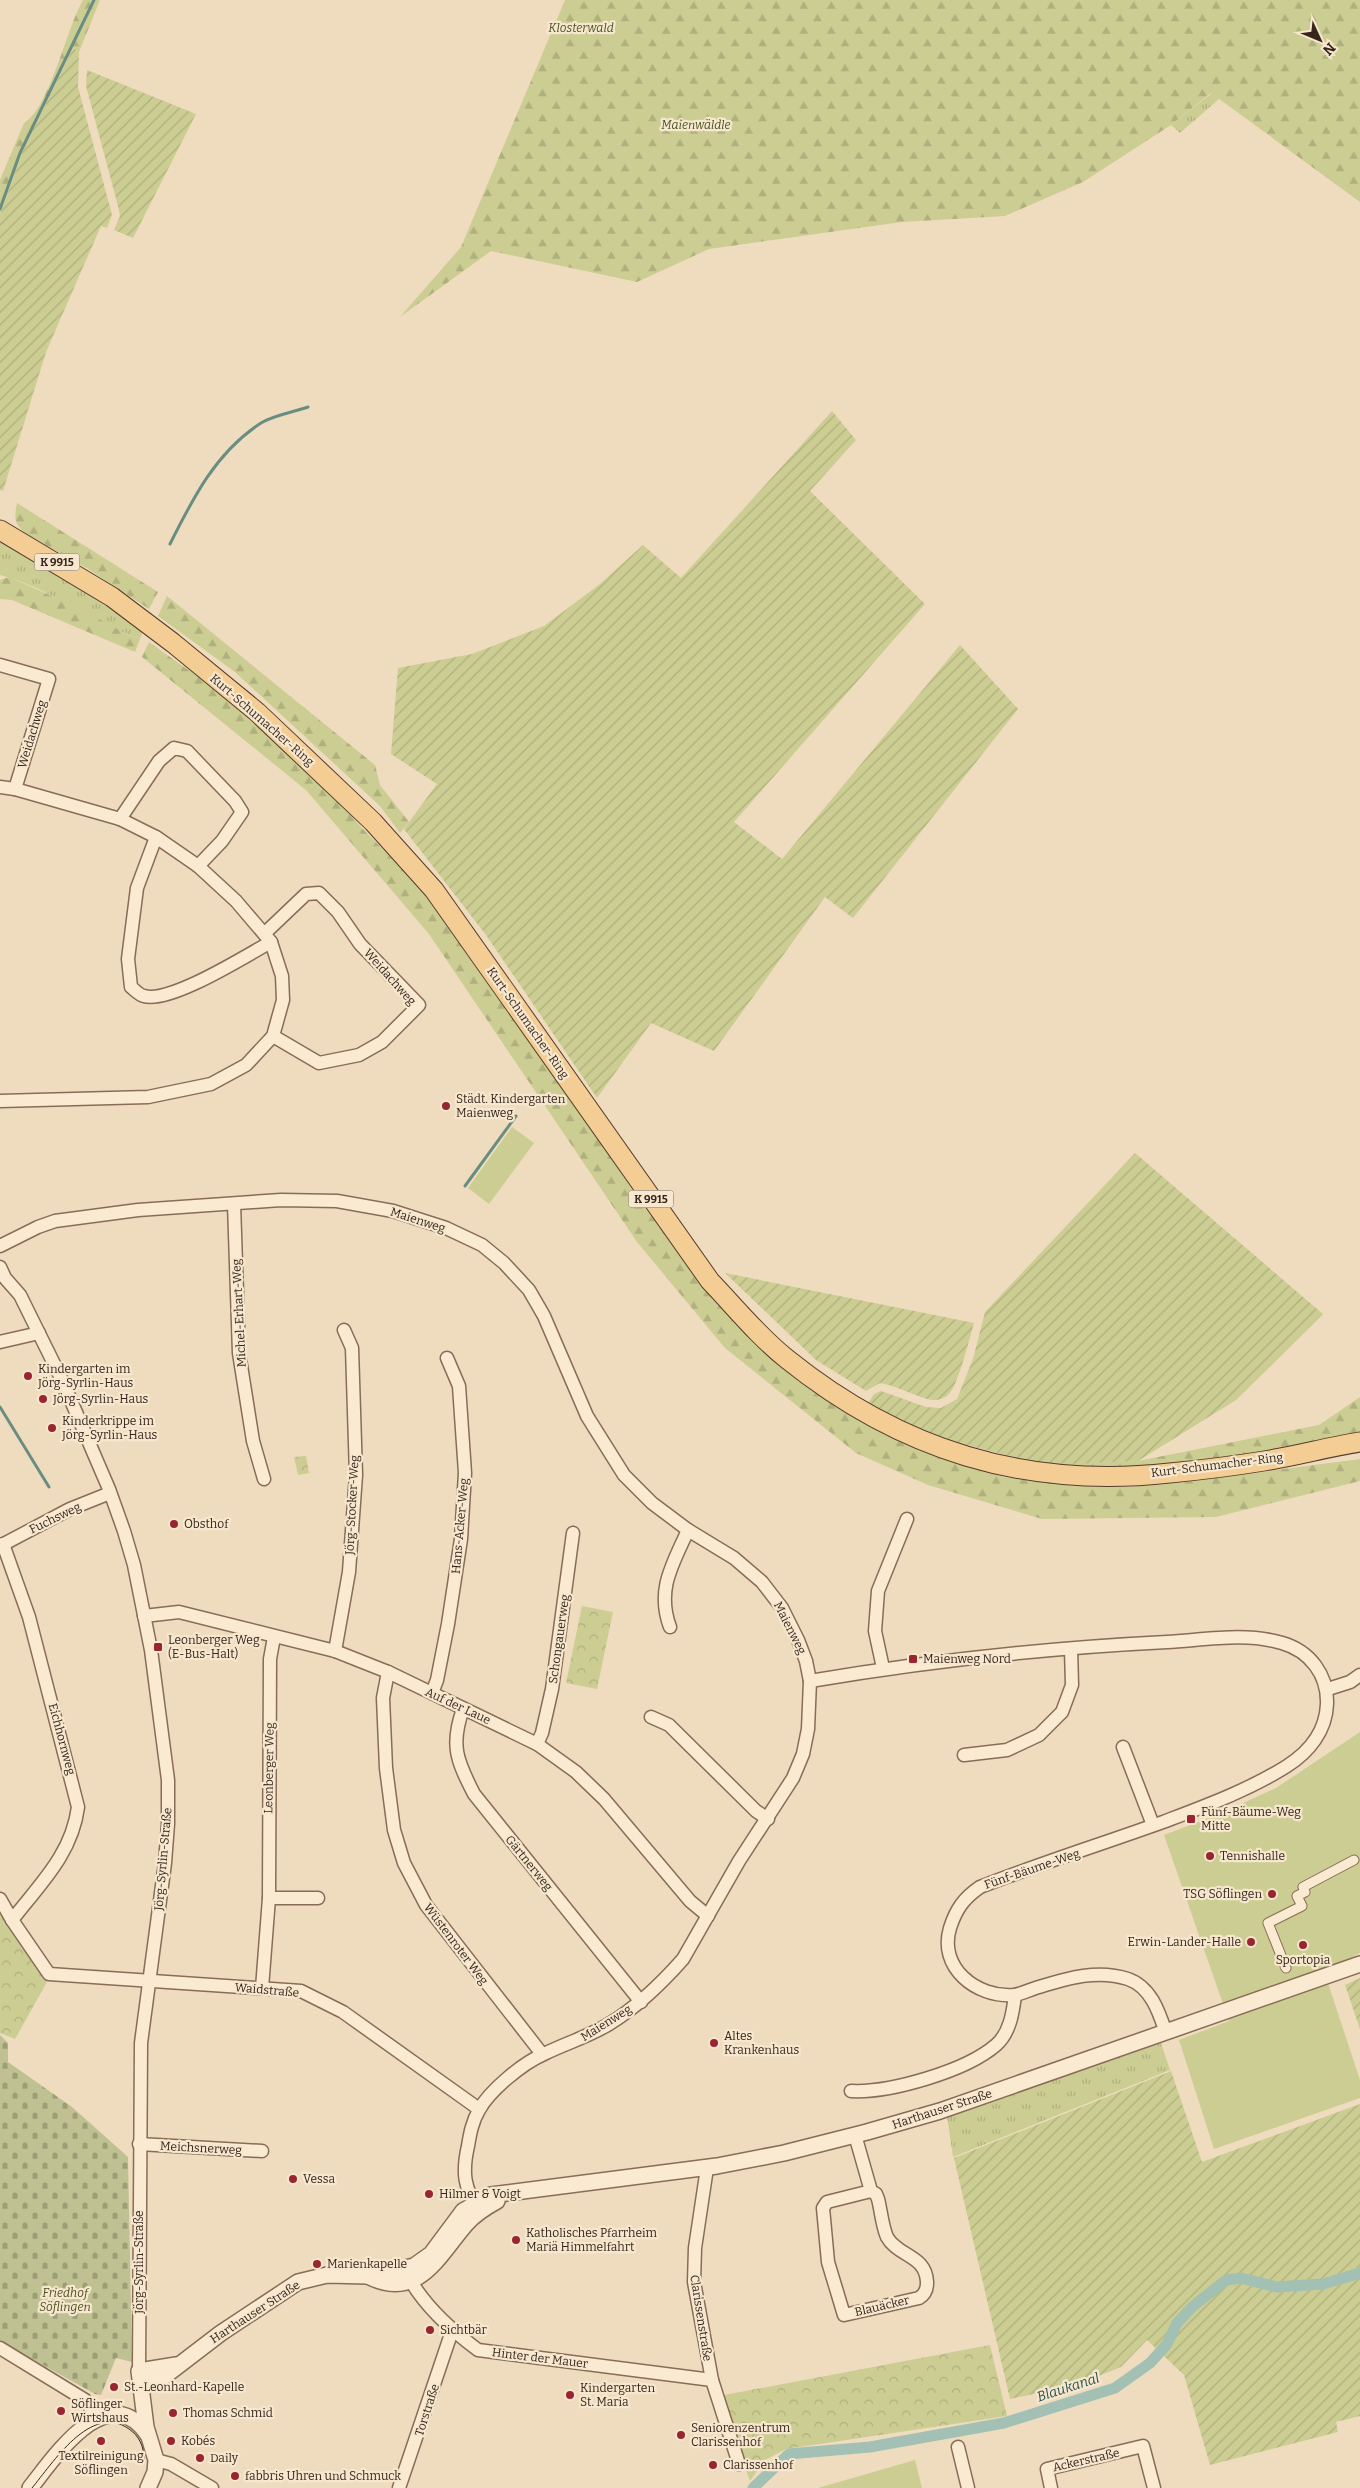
<svg xmlns="http://www.w3.org/2000/svg" width="1360" height="2488" viewBox="0 0 1360 2488" font-family="Bitter,serif">
<style>
.grass{fill:url(#grass-tufts)}
.forest{fill:url(#forest-firs)}
.cemetery{fill:url(#cemetery-stones)}
.park{fill:url(#park-crowns)}
.garden{fill:url(#garden-furrows)}
.pitch{fill:#cbcd92}
.lines{fill:none;stroke-linecap:round;stroke-linejoin:round}
.stream{stroke:#698e81;stroke-width:3}
.canal{stroke:#a2c0b4;stroke-width:11}
.pedestrian-casing{stroke:#886c57;stroke-width:11}
.minor-casing{stroke:#886c57;stroke-width:15}
.tertiary-casing{stroke:#886c57;stroke-width:18}
.primary-casing{stroke:#553b2b;stroke-width:21}
.pedestrian{stroke:#faead1;stroke-width:9}
.minor{stroke:#faead1;stroke-width:12}
.tertiary{stroke:#faead1;stroke-width:15}
.primary{stroke:#f4cd94;stroke-width:19}
.tram{stroke:#36261c;stroke-width:1}
.poi-dot{fill:#982530;stroke:#f6e7ce;stroke-width:2}
.labels{text-anchor:middle;stroke-width:4.5;stroke-linejoin:round;paint-order:stroke}
.shield{fill:#f6e7ce;stroke:#706051;stroke-width:1}
.shield-label{font-size:11px;font-weight:bold;fill:#36261c}
.park-label{font-size:12px;font-style:italic;fill:#4b5322;stroke:#f6e7ce}
.street-label{font-size:12px;fill:#36261c;stroke:#f6e7ce}
.poi-label{font-size:12px;fill:#36261c;stroke:#f6e7ce;text-anchor:start}
.water-label{font-size:14px;font-style:italic;fill:#2a5750;stroke:#f6e7ce}
</style>
<defs>
<pattern id="grass-tufts" width="24" height="20" patternUnits="userSpaceOnUse" patternTransform="scale(1.25)"><rect width="24" height="20" fill="#cbcd92"/><path d="M3 7l-1-3M5 7V3M7 7l1-3M15 17l-1-3M17 17v-4M19 17l1-3" fill="none" stroke="#afb07d"/></pattern>
<pattern id="forest-firs" width="22" height="20" patternUnits="userSpaceOnUse" patternTransform="scale(1.25)"><rect width="22" height="20" fill="#cbcd92"/><path d="M5 1l3.5 6h-7zM16 11l3.5 6h-7z" fill="#afb07d"/></pattern>
<pattern id="cemetery-stones" width="16" height="16" patternUnits="userSpaceOnUse" patternTransform="scale(1.25)"><rect width="16" height="16" fill="#c0c192"/><path d="M2 7V4a2 2 0 0 1 4 0v3zM10 15v-3a2 2 0 0 1 4 0v3z" fill="#9d9d76"/></pattern>
<pattern id="park-crowns" width="20" height="18" patternUnits="userSpaceOnUse" patternTransform="scale(1.25)"><rect width="20" height="18" fill="#cbcd92"/><path d="M2 6a3 3 0 1 1 6 0M12 15a3 3 0 1 1 6 0" fill="none" stroke="#afb07d"/></pattern>
<pattern id="garden-furrows" width="10" height="10" patternUnits="userSpaceOnUse" patternTransform="scale(1.25)"><rect width="10" height="10" fill="#cbcd92"/><path d="M-1 1l2-2M0 10L10 0M9 11l2-2" fill="none" stroke="#afb07d"/></pattern>
</defs>
<rect width="100%" height="100%" fill="#efdcbe"/>
<g class="grass">
<polygon points="1212,93 1219,99 1180,133 1171,125"/>
<path d="M0 539 35 558 143 631 140 639C92 622 50 588 0 575Z"/>
<polygon points="1161,2043 1170,2070 953,2157 947,2116"/>
</g>
<g class="forest">
<path d="M83 0H100L79 52 73 48 22 153 0 215V180L24 123C50 108 66 29 83 0Z"/>
<polygon points="565,0 1360,0 1360,202 1211,93 1171,125 1083,182 1005,216 902,222 709,249 637,282 491,251 400,317 461,247"/>
<path d="M17 503 158 592 149 609 88 569 26 534C14 524 14 518 17 503Z"/>
<polygon points="9,577 81,609 126,634 140,639 135,652 12,600 0,599 0,580"/>
<polygon points="167,596 375,765 380,785 409,822 400,833 380,806 235,672 158,616"/>
<polygon points="149,642 235,703 338,801 362,828 428,895 565,1088 639,1200 720,1304 800,1383 847,1413 930,1453 1004,1477 1076,1486 1129,1487 1170,1484 1360,1459 1360,1481 1216,1517 1042,1519 928,1485 856,1453 725,1348 637,1242 429,934 306,790 142,657"/>
<path d="M1360 1397V1432C1327 1437 1295 1446 1262 1452 1196 1463 1124 1472 1057 1464L1138 1461 1319 1425Z"/>
</g>
<polygon class="cemetery" points="0,2035 8,2043 8,2062 72,2107 128,2157 132,2362 116,2358 101,2395 95,2394 0,2341"/>
<g class="park">
<polygon points="306,1456 309,1473 298,1475 294,1457"/>
<polygon points="582,1606 613,1612 597,1689 566,1683"/>
<polygon points="0,1909 47,1982 15,2039 0,2033"/>
<polygon points="990,2345 1007,2416 786,2449 765,2460 750,2481 719,2396"/>
</g>
<g class="garden">
<polygon points="73,48 79,52 78,87 112,215 107,228 101,226 46,352 3,491 0,490 0,215 22,153"/>
<polygon points="87,70 196,114 133,238 114,230 120,216 118,206 86,86"/>
<polygon points="832,411 856,440 810,491 925,604 734,822 782,859 960,645 1018,709 853,918 825,897 714,1051 651,1023 597,1098 486,935 404,829 437,784 391,754 398,668 472,654 544,626 600,584 643,545 681,578"/>
<polygon points="1135,1153 1323,1314 1236,1400 1138,1461 1046,1465 939,1438 898,1420 868,1403 874,1394 881,1391 926,1407 941,1408 957,1399 973,1359 985,1312"/>
<path d="M725 1273 974 1323C970 1336 958 1387 948 1395 942 1400 935 1401 927 1399 911 1394 896 1386 880 1383L866 1391 816 1360Z"/>
<polygon points="1360,1978 1360,2029 1345,1985"/>
<polygon points="1171,2071 1202,2162 1360,2104 1360,2416 1336,2422 1338,2432 1210,2465 1184,2375 1147,2340 1121,2367 1076,2385 1010,2399 954,2158"/>
</g>
<g class="pitch">
<polygon points="512,1127 534,1143 489,1204 468,1188"/>
<polygon points="1360,1732 1360,1953 1324,1971 1360,2080 1360,2098 1214,2149 1179,2040 1229,2021 1164,1835 1224,1812 1276,1788"/>
<polygon points="915,2460 922,2488 818,2488"/>
</g>
<g class="lines">
<g class="stream">
<polyline points="0,209 20,153 94,0"/>
<path d="M170 544C193 498 216 452 261 423 274 415 294 412 308 407"/>
<polyline points="465,1186 516,1116"/>
<polyline points="0,1407 49,1487"/>
</g>
<polyline class="canal" points="753,2488 789,2454 870,2447 1004,2423 1115,2388 1150,2363 1167,2344 1177,2323 1192,2307 1226,2280 1241,2278 1277,2287 1323,2284 1360,2273"/>
<defs>
<polyline id="pedestrian" points="1286,1968 1268,1923 1302,1906 1297,1896 1305,1892 1303,1887 1354,1860"/>
<g id="minor">
<polyline points="0,665 49,679 15,789"/>
<polyline points="0,787 15,789 120,819 156,837 198,866 236,901 271,942 282,976 283,1000 273,1036 246,1065 211,1084 148,1097 0,1101"/>
<polyline points="120,819 159,761 174,748 187,751 235,801 242,812 222,841 198,866"/>
<path d="M156 837 137 888 128 959 131 987C135 990 139 995 144 996 170 1004 247 955 271 942"/>
<polyline points="265,933 306,894 319,893 338,912 360,944 419,1005 382,1042 359,1055 319,1063 273,1036"/>
<polyline points="234,1204 239,1353 253,1441 264,1479"/>
<path d="M0 1246 38 1227 55 1221 138 1210 281 1200 337 1201 393 1211 446 1228 482 1245 504 1263 529 1290 544 1316 587 1416 624 1475 652 1503 688 1530 734 1558 762 1582 782 1608 798 1640 806 1661 810 1681 808 1729 803 1754 793 1778 739 1861 683 1959C661 1984 637 2007 609 2024 588 2037 566 2043 544 2054 523 2063 490 2090 479 2110 472 2122 470 2134 468 2146 462 2172 464 2189 479 2210"/>
<polyline points="0,1267 5,1278 20,1295 63,1382 109,1489 124,1531 134,1565 151,1650 168,1780 168,1824 165,1863 141,2043 139,2371"/>
<polyline points="0,1342 39,1333"/>
<path d="M3 1544 29 1617 78 1807C72 1854 40 1884 12 1920"/>
<polyline points="0,1546 70,1509 110,1493"/>
<polyline points="144,1616 179,1612 335,1651 388,1672 537,1744 576,1772 604,1799 690,1901 708,1916"/>
<path d="M670 1627C656 1589 673 1564 688 1530"/>
<polyline points="335,1651 349,1572 356,1475 352,1348 344,1330"/>
<polyline points="883,1668 875,1631 878,1591 907,1519"/>
<polyline points="388,1672 383,1698 386,1768 394,1830 404,1863 426,1905 542,2054"/>
<path d="M810 1681C928 1661 1047 1648 1167 1642 1204 1640 1245 1632 1282 1643 1310 1651 1328 1675 1327 1704 1326 1731 1309 1752 1287 1766 1249 1790 1205 1806 1163 1822 1102 1844 1041 1863 980 1887 964 1898 956 1909 950 1928 938 1967 976 1998 1014 1995 1022 1994 1031 1989 1039 1987 1068 1978 1098 1969 1128 1979 1151 1987 1159 2012 1166 2033"/>
<polyline points="1328,1689 1350,1682 1360,1675"/>
<polyline points="432,1693 437,1680 448,1624 461,1539 465,1473 459,1386 447,1358"/>
<path d="M463 1709C450 1745 457 1761 474 1794L641 2002"/>
<polyline points="651,1717 669,1725 756,1811 768,1819"/>
<polyline points="537,1744 542,1733 552,1689 573,1533"/>
<polyline points="1123,1747 1153,1825"/>
<polyline points="964,1755 1007,1750 1039,1735 1062,1712 1072,1685 1071,1649"/>
<polyline points="269,1898 318,1898"/>
<polyline points="0,1899 12,1920 49,1974 301,1991 343,2012 479,2109"/>
<polyline points="262,1988 269,1898 270,1659 274,1637"/>
<path d="M851 2091C890 2093 966 2071 996 2045 1010 2033 1013 2012 1015 1995"/>
<path d="M855 2135 871 2191 827 2202 823 2208 828 2262 844 2315 919 2298C931 2291 928 2273 920 2264 910 2254 894 2250 887 2237 882 2226 881 2210 878 2199L876 2194 871 2191"/>
<polyline points="139,2144 262,2151"/>
<polyline points="707,2168 695,2248 694,2282 712,2380 739,2464"/>
<path d="M406 2272C421 2303 451 2330 478 2350L712 2380"/>
<polyline points="0,2348 85,2400 97,2418"/>
<polyline points="958,2447 968,2488"/>
<polyline points="156,2460 171,2464 212,2488"/>
<polyline points="399,2488 452,2331"/>
<polyline points="1051,2488 1047,2469 1143,2446 1154,2488"/>
</g>
<g id="tertiary">
<path d="M368 2276C418 2302 439 2255 466 2224 474 2215 486 2207 497 2201"/>
<polyline points="140,2387 157,2382 221,2333 298,2282 327,2275 368,2276 414,2266 431,2254 463,2211 491,2195 717,2166 784,2153 867,2132 940,2111 1360,1964"/>
<path d="M30 2488C54 2458 108 2376 148 2435"/>
<polyline points="148,2488 155,2472 156,2460 146,2427 139,2371 176,2365"/>
</g>
<path id="primary" d="M0 530 112 597 173 643 257 712 373 822 434 890 710 1281C735 1307 758 1336 787 1359 900 1450 1025 1489 1170 1473 1201 1470 1233 1466 1264 1461 1296 1456 1328 1447 1360 1442"/>
</defs>
<use href="#pedestrian" class="pedestrian-casing"/>
<use href="#minor" class="minor-casing"/>
<use href="#tertiary" class="tertiary-casing"/>
<use href="#primary" class="primary-casing"/>
<use href="#pedestrian" class="pedestrian"/>
<use href="#minor" class="minor"/>
<use href="#tertiary" class="tertiary"/>
<use href="#primary" class="primary"/>
<path class="tram" d="M32 2488C52 2464 91 2402 129 2429 139 2436 144 2446 144 2459"/>
</g>
<g class="poi-dot">
<circle cx="446" cy="1106" r="5"/>
<circle cx="28" cy="1376" r="5"/>
<circle cx="43" cy="1399" r="5"/>
<circle cx="52" cy="1428" r="5"/>
<circle cx="174" cy="1524" r="5"/>
<rect x="153" y="1642" width="10" height="10" rx="2.5"/>
<rect x="908" y="1654" width="10" height="10" rx="2.5"/>
<rect x="1186" y="1814" width="10" height="10" rx="2.5"/>
<circle cx="1210" cy="1856" r="5"/>
<circle cx="1272" cy="1894" r="5"/>
<circle cx="1251" cy="1942" r="5"/>
<circle cx="1303" cy="1945" r="5"/>
<circle cx="714" cy="2043" r="5"/>
<circle cx="293" cy="2179" r="5"/>
<circle cx="429" cy="2194" r="5"/>
<circle cx="516" cy="2240" r="5"/>
<circle cx="317" cy="2264" r="5"/>
<circle cx="430" cy="2330" r="5"/>
<circle cx="114" cy="2387" r="5"/>
<circle cx="570" cy="2395" r="5"/>
<circle cx="61" cy="2411" r="5"/>
<circle cx="173" cy="2413" r="5"/>
<circle cx="681" cy="2435" r="5"/>
<circle cx="101" cy="2441" r="5"/>
<circle cx="171" cy="2441" r="5"/>
<circle cx="200" cy="2458" r="5"/>
<circle cx="713" cy="2465" r="5"/>
<circle cx="235" cy="2476" r="5"/>
</g>
<g class="labels">
<g class="shield">
<rect x="34.5" y="553.5" width="45" height="17" rx="4"/>
<rect x="628.5" y="1190.5" width="45" height="17" rx="4"/>
</g>
<g class="shield-label">
<text x="57" y="566">K 9915</text>
<text x="651" y="1203">K 9915</text>
</g>
<g class="park-label">
<text x="581" y="32">Klosterwald</text>
<text x="696" y="129">Maienwäldle</text>
<text x="65" y="2297">Friedhof<tspan x="65" dy="14">Söflingen</tspan></text>
</g>
<g class="street-label">
<text transform="translate(262 720) rotate(41)" y="4">Kurt-Schumacher-Ring</text>
<text transform="translate(32 734) rotate(-73)" y="4">Weidachweg</text>
<text transform="translate(390 977) rotate(48)" y="4">Weidachweg</text>
<text transform="translate(528 1023) rotate(55)" y="4">Kurt-Schumacher-Ring</text>
<text transform="translate(418 1220) rotate(18)" y="4">Maienweg</text>
<text transform="translate(239 1313) rotate(-93)" y="4">Michel-Erhart-Weg</text>
<text transform="translate(1217 1465) rotate(-7)" y="4">Kurt-Schumacher-Ring</text>
<text transform="translate(352 1505) rotate(-87)" y="4">Jörg-Stocker-Weg</text>
<text transform="translate(55 1518) rotate(-26)" y="4">Fuchsweg</text>
<text transform="translate(460 1526) rotate(-85)" y="4">Hans-Acker-Weg</text>
<text transform="translate(790 1628) rotate(63)" y="4">Maienweg</text>
<text transform="translate(559 1639) rotate(-82)" y="4">Schongauerweg</text>
<text transform="translate(458 1706) rotate(25)" y="4">Auf der Laue</text>
<text transform="translate(62 1739) rotate(75)" y="4">Eichhornweg</text>
<text transform="translate(269 1768) rotate(-89)" y="4">Leonberger Weg</text>
<text transform="translate(163 1859) rotate(-85)" y="4">Jörg-Syrlin-Straße</text>
<text transform="translate(529 1863) rotate(51)" y="4">Gärtnerweg</text>
<text transform="translate(1032 1869) rotate(-19)" y="4">Fünf-Bäume-Weg</text>
<text transform="translate(456 1944) rotate(53)" y="4">Wüstenroter Weg</text>
<text transform="translate(267 1990) rotate(5)" y="4">Waidstraße</text>
<text transform="translate(606 2023) rotate(-32)" y="4">Maienweg</text>
<text transform="translate(942 2109) rotate(-18)" y="4">Harthauser Straße</text>
<text transform="translate(201 2148) rotate(3)" y="4">Meichsnerweg</text>
<text transform="translate(139 2262) rotate(-90)" y="4">Jörg-Syrlin-Straße</text>
<text transform="translate(882 2306) rotate(-13)" y="4">Blauäcker</text>
<text transform="translate(255 2312) rotate(-33)" y="4">Harthauser Straße</text>
<text transform="translate(701 2318) rotate(81)" y="4">Clarissenstraße</text>
<text transform="translate(540 2358) rotate(7)" y="4">Hinter der Mauer</text>
<text transform="translate(427 2410) rotate(-72)" y="4">Torstraße</text>
<text transform="translate(1086 2460) rotate(-13)" y="4">Ackerstraße</text>
</g>
<g class="poi-label">
<text x="456" y="1103">Städt. Kindergarten<tspan x="456" dy="14">Maienweg</tspan></text>
<text x="38" y="1373">Kindergarten im<tspan x="38" dy="14">Jörg-Syrlin-Haus</tspan></text>
<text x="53" y="1403">Jörg-Syrlin-Haus</text>
<text x="62" y="1425">Kinderkrippe im<tspan x="62" dy="14">Jörg-Syrlin-Haus</tspan></text>
<text x="184" y="1528">Obsthof</text>
<text x="168" y="1644">Leonberger Weg<tspan x="168" dy="14">(E-Bus-Halt)</tspan></text>
<text x="923" y="1663">Maienweg Nord</text>
<text x="1201" y="1816">Fünf-Bäume-Weg<tspan x="1201" dy="14">Mitte</tspan></text>
<text x="1220" y="1860">Tennishalle</text>
<text x="1262" y="1898" text-anchor="end">TSG Söflingen</text>
<text x="1241" y="1946" text-anchor="end">Erwin-Lander-Halle</text>
<text x="1303" y="1964" text-anchor="middle">Sportopia</text>
<text x="724" y="2040">Altes<tspan x="724" dy="14">Krankenhaus</tspan></text>
<text x="303" y="2183">Vessa</text>
<text x="439" y="2198">Hilmer &amp; Voigt</text>
<text x="526" y="2237">Katholisches Pfarrheim<tspan x="526" dy="14">Mariä Himmelfahrt</tspan></text>
<text x="327" y="2268">Marienkapelle</text>
<text x="440" y="2334">Sichtbär</text>
<text x="124" y="2391">St.-Leonhard-Kapelle</text>
<text x="580" y="2392">Kindergarten<tspan x="580" dy="14">St. Maria</tspan></text>
<text x="71" y="2408">Söflinger<tspan x="71" dy="14">Wirtshaus</tspan></text>
<text x="183" y="2417">Thomas Schmid</text>
<text x="691" y="2432">Seniorenzentrum<tspan x="691" dy="14">Clarissenhof</tspan></text>
<text x="181" y="2445">Kobés</text>
<text x="101" y="2460" text-anchor="middle">Textilreinigung<tspan x="101" dy="14">Söflingen</tspan></text>
<text x="210" y="2462">Daily</text>
<text x="723" y="2469">Clarissenhof</text>
<text x="245" y="2480">fabbris Uhren und Schmuck</text>
</g>
<g class="water-label">
<text transform="translate(1068 2387) rotate(-18)" y="5">Blaukanal</text>
</g>
</g>
<g transform="translate(1320 40) rotate(134)" stroke="#f6e7ce" stroke-width="4" paint-order="stroke">
<path d="M0-4L9 19L0 12L-9 19Z" fill="#36261c"/>
<text y="-8" font-size="14" font-weight="bold" text-anchor="middle" fill="#36261c">N</text>
</g>
</svg>
